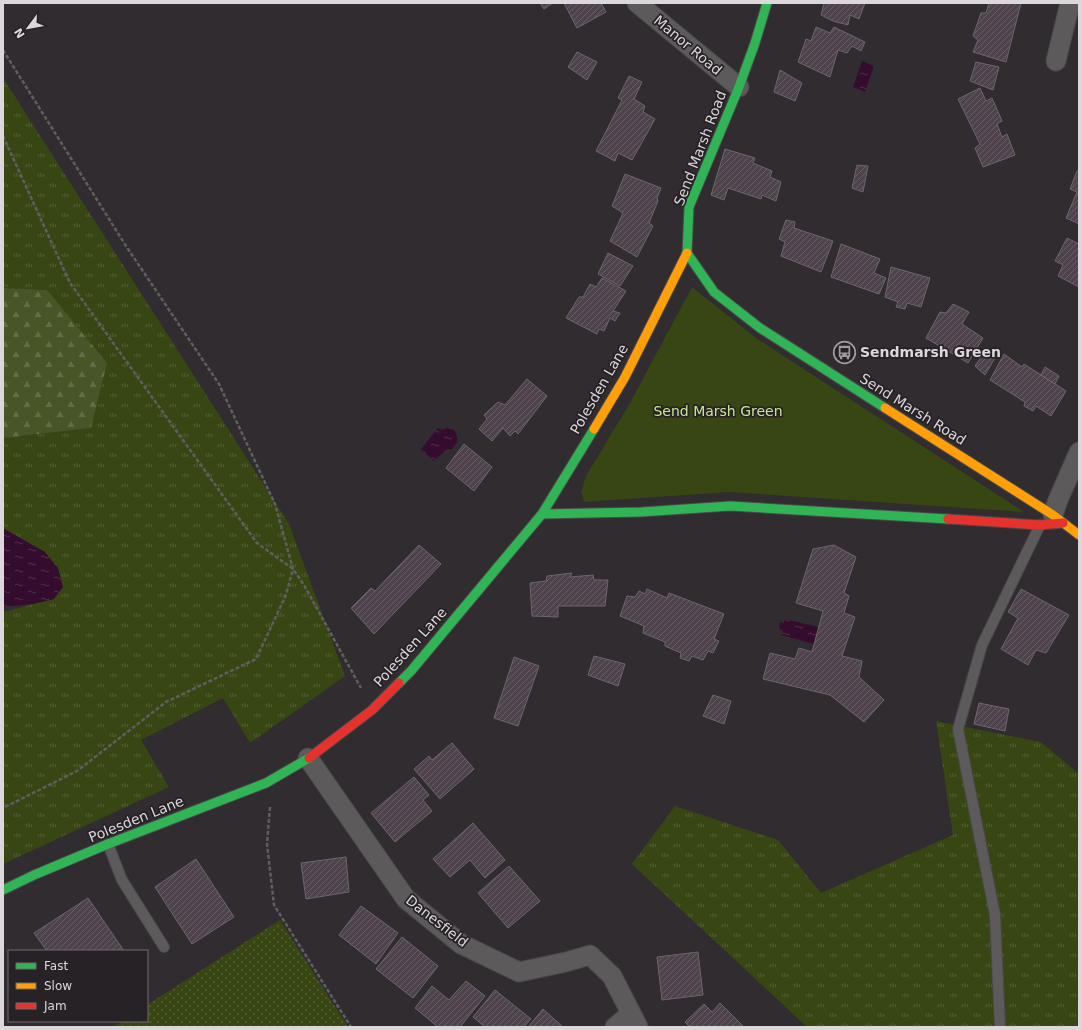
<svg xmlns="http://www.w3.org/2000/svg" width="1082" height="1030" viewBox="0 0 1082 1030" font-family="'DejaVu Sans',sans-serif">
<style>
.grass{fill:url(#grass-tufts)}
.forest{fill:url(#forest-firs)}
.park{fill:#384614}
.garden{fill:url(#garden-dots)}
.water{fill:url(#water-ripples)}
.building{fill:url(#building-hatch);stroke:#6b676a}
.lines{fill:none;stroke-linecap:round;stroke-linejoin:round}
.lane-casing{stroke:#4b484a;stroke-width:12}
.street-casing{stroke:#4b484a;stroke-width:21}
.fast-casing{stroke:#4b484a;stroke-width:11}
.slow-casing{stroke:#4b484a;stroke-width:11}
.jam-casing{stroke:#4b484a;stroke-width:11}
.path{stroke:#605e60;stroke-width:2.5;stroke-dasharray:4 2;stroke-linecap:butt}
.lane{stroke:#5d5a5c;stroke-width:10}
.street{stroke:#5d5a5c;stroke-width:19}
.fast{stroke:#30b455;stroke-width:9}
.slow{stroke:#ff9f0a;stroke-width:9}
.jam{stroke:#e5322d;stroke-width:9}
.labels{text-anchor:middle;stroke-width:3.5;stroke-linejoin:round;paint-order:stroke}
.street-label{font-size:14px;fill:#dbd7da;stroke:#272226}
.poi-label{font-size:14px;font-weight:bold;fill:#dbd7da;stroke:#272226;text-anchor:start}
.park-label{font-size:14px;fill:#c9e793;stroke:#272226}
</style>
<defs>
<pattern id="grass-tufts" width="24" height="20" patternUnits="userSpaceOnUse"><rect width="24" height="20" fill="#384614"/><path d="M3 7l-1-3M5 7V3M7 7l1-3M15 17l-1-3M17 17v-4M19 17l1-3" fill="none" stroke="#546036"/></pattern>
<pattern id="forest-firs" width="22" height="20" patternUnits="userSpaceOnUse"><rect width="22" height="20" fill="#485627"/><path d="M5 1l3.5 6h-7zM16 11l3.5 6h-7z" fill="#626e46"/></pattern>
<pattern id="garden-dots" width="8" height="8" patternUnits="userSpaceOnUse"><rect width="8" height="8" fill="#384614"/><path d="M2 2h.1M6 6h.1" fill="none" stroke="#546036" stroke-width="1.8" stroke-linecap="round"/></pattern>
<pattern id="water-ripples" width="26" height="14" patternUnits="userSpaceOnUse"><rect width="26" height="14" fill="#340d2e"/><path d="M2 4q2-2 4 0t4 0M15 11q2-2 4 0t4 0" fill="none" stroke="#51304c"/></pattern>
<pattern id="building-hatch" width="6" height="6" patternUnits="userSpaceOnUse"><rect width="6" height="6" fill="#4e434c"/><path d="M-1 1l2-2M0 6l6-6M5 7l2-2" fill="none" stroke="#675d65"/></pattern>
</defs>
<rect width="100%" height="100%" fill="#302c2f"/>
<g class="grass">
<polygon points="3,78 289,524 345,676 250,743 223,698 141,740 169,787 3,864 3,612 53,599 3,530 3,438 91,428 47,290 3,288"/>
<polygon points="936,721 1041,742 1079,774 1079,1027 807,1027 632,864 675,806 778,840 821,893 953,835"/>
</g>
<polygon class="forest" points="3,288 47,290 107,363 91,428 3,438"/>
<polygon class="park" points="692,287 756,338 1024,512 729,492 584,502 581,492 586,476 630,403"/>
<polygon class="garden" points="280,920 348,1027 113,1027 123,1021 147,1021 147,1005"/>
<g class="water">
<polygon points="862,61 874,66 865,92 853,87"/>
<path d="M438 428 442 430 447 428 454 430C459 438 459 442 452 449H447L434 461 421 449Z"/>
<polygon points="3,528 45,552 58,568 63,587 54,599 33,604 3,607"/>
<polygon points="785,619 819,627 814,644 781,635 783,631 779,628 780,622 784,623"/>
</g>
<g class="building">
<polygon points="540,3 553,3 544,9"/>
<polygon points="564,3 601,3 606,12 577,28"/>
<polygon points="824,3 865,3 859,19 850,15 848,25 833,21 821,15"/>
<polygon points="989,3 1021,3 1006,62 973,52 978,40 973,36 981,13 986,13"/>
<polygon points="816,27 830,33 834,27 865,42 861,51 852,46 847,53 838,50 830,77 798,62 806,39 811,41"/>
<polygon points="577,52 597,62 587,80 568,67"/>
<polygon points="976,62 999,67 993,90 970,81"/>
<polygon points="780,70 802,83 795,101 774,92"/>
<polygon points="629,76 642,82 634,99 645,106 643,112 655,119 632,160 618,153 615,161 596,151 622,100 618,98"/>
<polygon points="980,88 986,101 992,98 1002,121 997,124 1002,137 1007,134 1015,155 983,167 975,148 980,144 958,99"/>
<polygon points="725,149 755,158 753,163 772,171 770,177 781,182 776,201 762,195 761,199 728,188 724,200 711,195"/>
<polygon points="857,165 868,166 863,192 852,188"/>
<polygon points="1077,171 1079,171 1079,224 1066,218 1077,192 1070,189"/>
<polygon points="625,174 661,188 657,198 658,201 649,223 653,226 637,257 610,241 623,213 612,206"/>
<polygon points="786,220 795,222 794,228 833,241 821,272 781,256 785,242 779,239"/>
<polygon points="1067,238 1079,244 1079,287 1058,276 1063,265 1055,261"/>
<polygon points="841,244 880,259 874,273 886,278 879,294 831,277"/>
<polygon points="608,253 633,266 620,286 598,274"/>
<polygon points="891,267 930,278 921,307 907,303 905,309 896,307 898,302 885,297"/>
<polygon points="602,278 626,291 613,311 620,313 615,321 610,318 604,331 599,329 597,334 566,318 579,297 583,297 590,284 596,287"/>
<polygon points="953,304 969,312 962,324 983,338 968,363 926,338 940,312 946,313"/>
<polygon points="986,350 996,356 985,375 975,366"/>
<polygon points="1004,354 1022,367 1024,364 1066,391 1051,416 1036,406 1033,411 1024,406 1025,402 990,380"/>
<polygon points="1045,367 1059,376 1055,384 1041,375"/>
<polygon points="527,379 547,396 518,434 515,431 510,436 503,428 492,441 479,429 487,419 484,415 498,402 505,405"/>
<polygon points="464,444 492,467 474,491 446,468"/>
<polygon points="419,545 441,564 374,634 351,608 371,588 375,591"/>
<polygon points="834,545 856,557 844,593 849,596 844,613 855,617 842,656 862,661 859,677 884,700 864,722 830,695 763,679 770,653 795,659 799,648 812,652 823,611 796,603 813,549"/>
<polygon points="572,573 570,577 593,575 594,580 608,580 605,606 558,606 558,617 532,616 530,583 546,581 547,576"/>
<polygon points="647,589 667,598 669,593 724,614 714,639 719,641 713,653 708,651 703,660 692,656 689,661 680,658 681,653 665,646 665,642 643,633 644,626 620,616 627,596 635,597 639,591 645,594"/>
<polygon points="1021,589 1069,615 1046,653 1036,650 1028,665 1001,649 1018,618 1008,612"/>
<polygon points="594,656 625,664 618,686 588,675"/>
<polygon points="514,657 539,666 518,726 494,718"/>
<polygon points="713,695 731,701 724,724 703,716"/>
<polygon points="979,703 1009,709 1005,731 974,724"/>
<polygon points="452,743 474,769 440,799 414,769 429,756 432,760"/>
<polygon points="414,777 429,795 423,800 432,811 395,842 371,813"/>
<polygon points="473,823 505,860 485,878 470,860 450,877 433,859"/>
<polygon points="346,857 349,892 306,899 301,863"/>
<polygon points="196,859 234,917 192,944 155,887"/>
<polygon points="509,866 540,901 508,928 478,893"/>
<polygon points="88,898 124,951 47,951 34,933"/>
<polygon points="361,906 398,933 376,964 339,935"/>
<polygon points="402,937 438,966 413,998 376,969"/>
<polygon points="698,952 703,995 662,1000 657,957"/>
<polygon points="466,981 485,996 460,1027 438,1027 415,1008 432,986 449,1000"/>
<polygon points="495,990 531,1019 524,1027 485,1027 473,1017"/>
<polygon points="720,1003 744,1027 690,1027 685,1022 704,1004 712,1012"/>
<polygon points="543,1009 563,1027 528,1027"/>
</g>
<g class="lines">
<defs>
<g id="lane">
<polyline points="108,844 122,880 164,947"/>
<polyline points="1000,1027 995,915 958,729 982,645 1040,525"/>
</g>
<g id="street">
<polyline points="637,3 739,87"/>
<polyline points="1056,61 1070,3"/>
<polyline points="1053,515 1058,500 1079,452"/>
<polyline points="308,758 406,899 461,944 519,972 566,962 590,955 612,976 638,1027"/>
<polyline points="615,1027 631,1014"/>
</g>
<g id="fast">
<polyline points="767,3 755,43 739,87 689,207 687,253 714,292 760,328 885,408"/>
<polyline points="542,514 641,512 730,506 948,519"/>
<polyline points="399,683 411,671 542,514 594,429"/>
<polyline points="3,890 34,875 108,844 266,783 309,758"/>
</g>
<g id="slow">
<polyline points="885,408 1053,515 1079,535"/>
<polyline points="594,429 625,377 687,253"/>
</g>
<g id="jam">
<polyline points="948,519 1040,525 1063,523"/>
<polyline points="309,758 372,710 399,683"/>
</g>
</defs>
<use href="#lane" class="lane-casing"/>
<use href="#street" class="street-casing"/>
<use href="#fast" class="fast-casing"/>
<use href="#slow" class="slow-casing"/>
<use href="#jam" class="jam-casing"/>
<g class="path">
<polyline points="3,50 126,246 219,384 275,504 293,569 286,595 256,659 166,702 77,771 3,808"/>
<polyline points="3,136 70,283 257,543 293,569 304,585 361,688"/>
<polyline points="270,807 267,844 274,905 351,1027"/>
</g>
<use href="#lane" class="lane"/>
<use href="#street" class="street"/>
<use href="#fast" class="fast"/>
<use href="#slow" class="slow"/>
<use href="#jam" class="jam"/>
</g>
<defs>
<symbol id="bus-ring" viewBox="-11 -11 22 22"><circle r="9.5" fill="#272226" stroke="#9f9b9e" stroke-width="1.5"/><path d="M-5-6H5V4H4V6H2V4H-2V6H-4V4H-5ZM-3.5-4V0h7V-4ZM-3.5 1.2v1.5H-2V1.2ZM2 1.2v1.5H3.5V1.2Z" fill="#9f9b9e"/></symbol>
</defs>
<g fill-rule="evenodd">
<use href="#bus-ring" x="832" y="340" width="25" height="25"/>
</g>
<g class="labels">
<g class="street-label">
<text transform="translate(688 45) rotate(40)" y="5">Manor Road</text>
<text transform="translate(700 148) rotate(-69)" y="5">Send Marsh Road</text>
<text transform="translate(599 389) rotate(-60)" y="5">Polesden Lane</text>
<text transform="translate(913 409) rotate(32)" y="5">Send Marsh Road</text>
<text transform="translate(410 647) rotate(-48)" y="5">Polesden Lane</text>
<text transform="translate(136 819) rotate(-22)" y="5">Polesden Lane</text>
<text transform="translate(437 921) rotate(38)" y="5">Danesfield</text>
</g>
<g class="poi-label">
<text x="860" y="357">Sendmarsh Green</text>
</g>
<g class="park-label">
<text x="718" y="416">Send Marsh Green</text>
</g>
</g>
<rect width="1082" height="1030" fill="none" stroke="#dbd7da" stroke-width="8"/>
<rect x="8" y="950" width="140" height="72" fill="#272226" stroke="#6f6a6e"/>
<rect x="16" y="963" width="20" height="6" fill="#30b455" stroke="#6f6a6e"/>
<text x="44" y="970" font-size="12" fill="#dbd7da">Fast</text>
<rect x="16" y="983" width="20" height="6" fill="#ff9f0a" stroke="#6f6a6e"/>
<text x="44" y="990" font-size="12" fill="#dbd7da">Slow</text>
<rect x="16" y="1003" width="20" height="6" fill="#e5322d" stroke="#6f6a6e"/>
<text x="44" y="1010" font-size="12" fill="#dbd7da">Jam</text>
<g transform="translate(28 28) rotate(238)" stroke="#272226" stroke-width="3" paint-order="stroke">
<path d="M0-3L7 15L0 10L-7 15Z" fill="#dbd7da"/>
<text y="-6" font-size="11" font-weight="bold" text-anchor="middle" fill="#dbd7da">N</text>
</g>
</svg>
